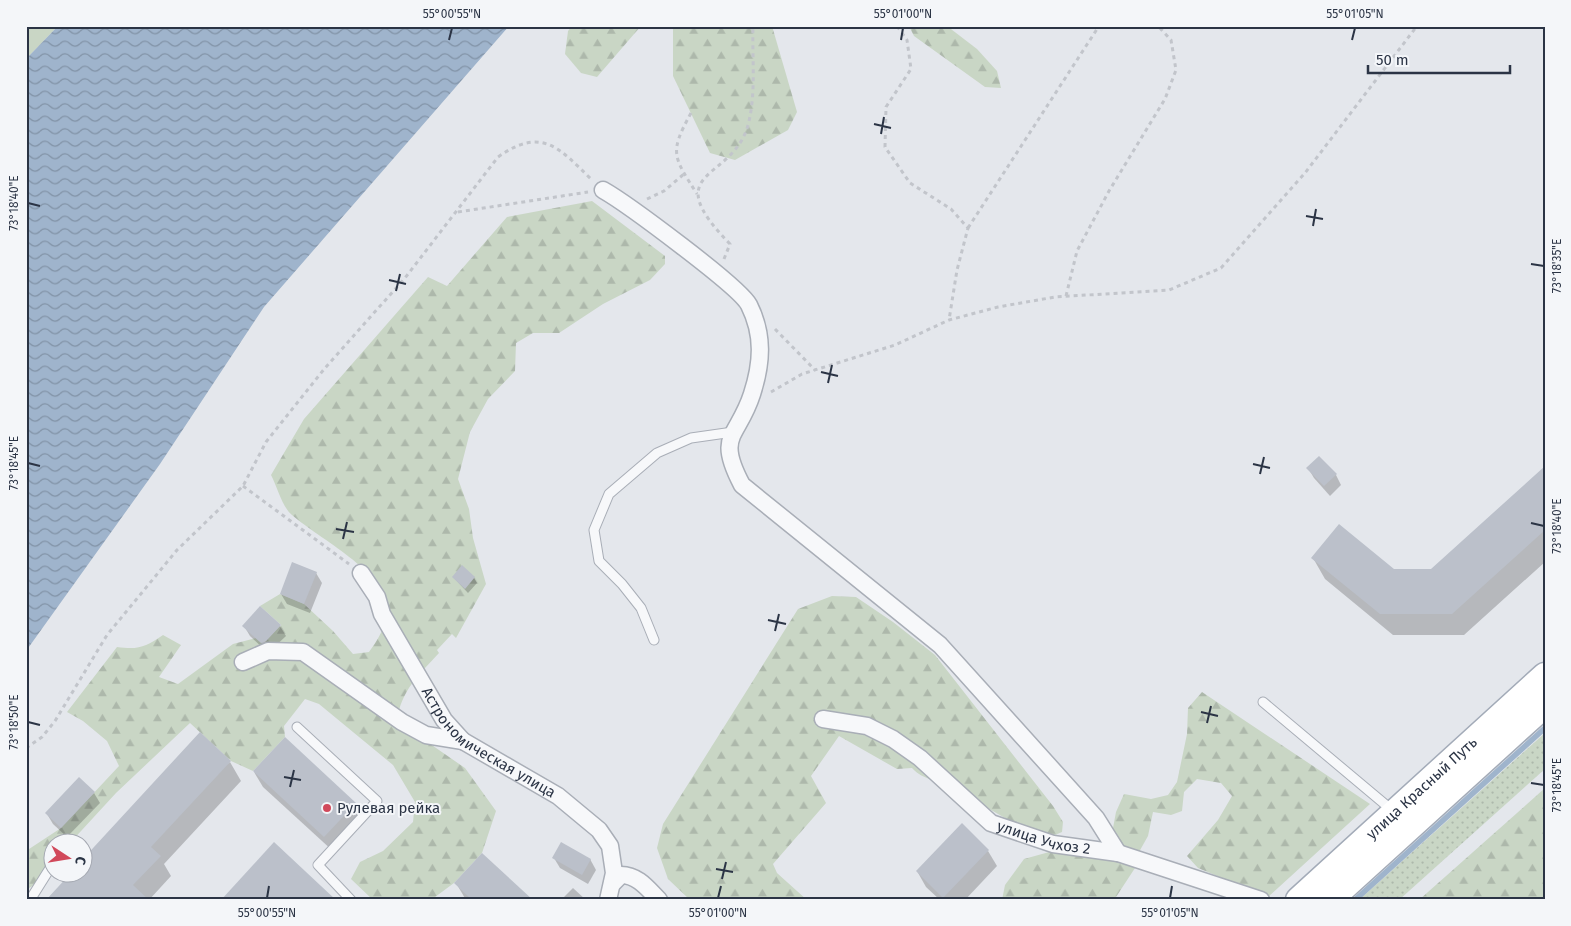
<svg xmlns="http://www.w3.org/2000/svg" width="1571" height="926" viewBox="0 0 1571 926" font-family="'Fira Sans',sans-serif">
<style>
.grass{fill:url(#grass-dots)}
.forest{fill:url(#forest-firs)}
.green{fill:#c9d6c5}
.water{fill:url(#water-waves)}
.shadow{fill:#0003}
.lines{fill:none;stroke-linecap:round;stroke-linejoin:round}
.stream{stroke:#9fb4cc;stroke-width:5.5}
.building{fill:#bbc0ca}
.lane-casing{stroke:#a9aeb7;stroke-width:11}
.street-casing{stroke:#a9aeb7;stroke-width:19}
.primary-casing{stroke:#a3abb8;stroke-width:29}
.path{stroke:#c2c5cb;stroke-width:3;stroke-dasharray:4 4;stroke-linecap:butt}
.lane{stroke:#f7f8fa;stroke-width:9}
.street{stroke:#f7f8fa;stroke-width:16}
.primary{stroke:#fff;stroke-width:26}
.ticks{fill:none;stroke:#2b3445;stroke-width:2}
.poi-dot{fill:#d1495b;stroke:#f4f6f9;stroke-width:2}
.labels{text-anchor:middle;stroke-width:4;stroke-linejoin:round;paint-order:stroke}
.street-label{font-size:15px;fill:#2b3445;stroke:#f4f6f9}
.poi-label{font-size:15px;fill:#2b3445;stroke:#f4f6f9;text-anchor:start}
.neatline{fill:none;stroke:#2b3445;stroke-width:2}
.ticks-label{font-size:12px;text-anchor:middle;fill:#2b3445}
</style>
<defs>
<pattern id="grass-dots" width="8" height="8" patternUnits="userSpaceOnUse" patternTransform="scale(1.25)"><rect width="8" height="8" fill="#c9d6c5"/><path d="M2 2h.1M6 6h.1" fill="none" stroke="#adb8ab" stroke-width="1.8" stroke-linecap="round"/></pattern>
<pattern id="forest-firs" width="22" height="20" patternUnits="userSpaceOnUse" patternTransform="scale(1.25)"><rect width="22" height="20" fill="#c9d6c5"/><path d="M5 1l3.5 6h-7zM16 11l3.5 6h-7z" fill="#adb8ab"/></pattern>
<pattern id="water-waves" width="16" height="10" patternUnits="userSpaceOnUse" patternTransform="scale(1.25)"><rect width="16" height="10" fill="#9fb4cc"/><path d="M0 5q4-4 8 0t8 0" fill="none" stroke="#8293a7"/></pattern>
</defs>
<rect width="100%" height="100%" fill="#e4e7ec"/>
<polygon class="grass" points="1545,733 1545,769 1399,900 1359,900"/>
<g class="forest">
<polygon points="572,26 641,26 597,77 581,73 565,54 568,31"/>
<polygon points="673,26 772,26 797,112 788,130 735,160 710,153 673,76"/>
<polygon points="909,26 947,26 977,49 997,71 1001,88 985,87 914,36"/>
<path d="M592 201 665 256V264L650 280 603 304 559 333H533L516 343 515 371 488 399 470 432 458 479 469 509 473 538 486 584 456 638 452 634 437 650 439 653C419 675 401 690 397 721L465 768 496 811 482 853 454 883 431 900H373L351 879 360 862 383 851 413 822 415 802 393 765 319 704 305 699 284 726 285 737 253 771 231 761 190 723 116 793 70 843 52 844V863L34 885 26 890V851L61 828 119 766 107 741 83 721 67 712 117 647C139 650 145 647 163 635L181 645 159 677 178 684 233 644 256 638 263 644 281 625 260 606 280 594 304 604 333 631 353 654 369 652C377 641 388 624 387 610 386 571 319 539 292 515 282 507 277 486 271 475L304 419 428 277 447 286 507 217Z"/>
<path d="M832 596 856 597 893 622 935 655 1053 806 1063 822 1062 832 1048 838C1013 826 982 803 949 786 935 778 924 781 912 768L897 769 839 736 811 776 826 803 773 864 777 873 807 900H690L668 879 657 848 663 824 798 609Z"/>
<polygon points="1202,692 1370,804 1268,897 1198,868 1187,856 1218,820 1232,796 1221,783 1197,779 1184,792 1182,811 1171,815 1153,812 1148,836 1139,852 1110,844 1116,812 1124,794 1151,799 1168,795 1177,782 1187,734 1188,708"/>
<polygon points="1545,788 1545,900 1419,900"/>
<polygon points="1060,849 1113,858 1135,868 1114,900 1002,900 1005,885 1024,859"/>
</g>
<polygon class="green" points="26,26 58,26 26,59"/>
<polygon class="water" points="58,26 509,26 264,307 160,464 26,651 26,59"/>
<g class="shadow">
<polygon points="1308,468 1336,475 1341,485 1330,496 1314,478"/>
<polygon points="1545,478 1545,562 1464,635 1393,635 1325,579 1313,558 1393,570 1431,570"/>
<polygon points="316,573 322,583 310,613 287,604 281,594"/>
<polygon points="453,577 474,578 477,583 468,593"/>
<polygon points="244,626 280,626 286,636 268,653 250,636"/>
<polygon points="230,762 241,781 164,864 171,876 149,900 47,900 72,874 82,874"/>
<polygon points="254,772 355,804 364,820 334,852 263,787"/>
<polygon points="94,793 100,803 67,837 53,824 47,814"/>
<polygon points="988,851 997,866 965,900 940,900 926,887 917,871"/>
<polygon points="554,858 590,859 596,870 588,884 560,868"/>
<polygon points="456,883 531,900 466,900"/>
<polygon points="573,888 586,900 561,900"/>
</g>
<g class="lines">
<polyline class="stream" points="1355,900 1545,728"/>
</g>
<g class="building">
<polygon points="1319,456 1337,474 1324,486 1306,468"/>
<polygon points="1545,466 1545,530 1452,614 1380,614 1311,558 1339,524 1394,569 1431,569"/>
<polygon points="292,562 317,572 304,604 280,594"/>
<polygon points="462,565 475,577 465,589 452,577"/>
<polygon points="260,606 281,625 266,641 261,643 242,626"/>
<polygon points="200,732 231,761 151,847 161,856 133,885 149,900 46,900 70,874 82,874 82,860"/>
<polygon points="285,737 356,803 324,837 253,771"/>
<polygon points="79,777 95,792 61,828 45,813"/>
<polygon points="962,823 989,850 943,898 916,871"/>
<polygon points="274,842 336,900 221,900"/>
<polygon points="561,842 591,859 582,875 552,858"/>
<polygon points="482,853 533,900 472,900 454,883"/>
</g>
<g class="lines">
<defs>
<g id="lane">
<polyline points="654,640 641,608 622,584 599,561 594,530 609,494 657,453 691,438 733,432"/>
<polyline points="1263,702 1393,811"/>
<polyline points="297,727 377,801 318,865 351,900"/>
<polyline points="30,900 52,865"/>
</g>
<g id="street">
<path d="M603 190C626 203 740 287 749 305 764 335 762 363 752 394 738 438 715 434 742 485L940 645 1096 818 1118 853"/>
<path id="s1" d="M361 573 377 597 382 614 444 720 463 741 558 796 599 830 610 846 614 873 608 900"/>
<polyline points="243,662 268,651 303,652 402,722 426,735 463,741"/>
<path id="s2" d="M823 719 867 726 893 739 920 758 991 823 1053 844 1118 853 1261 900"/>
<path d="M612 884 621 875C638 875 648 889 659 900"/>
</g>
<g id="primary">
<path id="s3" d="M1299 900 1545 676"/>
<polyline points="1329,900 1545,704"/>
</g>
</defs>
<use href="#lane" class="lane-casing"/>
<use href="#street" class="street-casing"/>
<use href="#primary" class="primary-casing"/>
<g class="path">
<polyline points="897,26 907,40 911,69 886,107 885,147 910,183 951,209 968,228 957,270 949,320"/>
<path d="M691 113C669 153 673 156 697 194"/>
<polyline points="647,199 664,191 684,174"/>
<polyline points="458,212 588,192"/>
<polyline points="968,228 1099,26"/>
<path d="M724 259 730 244C654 166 736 183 749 121 756 91 752 57 753 26"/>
<polyline points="1066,296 1077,251 1109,191 1165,99 1176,70 1171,40 1158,26"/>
<polyline points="775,329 815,370"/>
<polyline points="771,392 802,374 895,345 949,320 998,307 1055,297 1169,290 1221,268 1305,173 1417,26"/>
<polyline points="243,486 349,564"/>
<path d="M26 748 42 737 55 721 107 635 177 550 243 486 266 442 325 368 405 278 498 157C542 126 559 148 591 179"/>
</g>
<use href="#lane" class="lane"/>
<use href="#street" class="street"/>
<use href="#primary" class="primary"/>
</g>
<path class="ticks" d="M449 40 452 28M901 40 903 28M1352 40 1355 28M874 124 891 128M881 134 884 117M28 203 40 206M1306 216 1323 219M1313 226 1316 209M1531 264 1544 266M389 280 406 284M396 291 400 274M821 372 838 376M828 383 832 365M28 463 40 466M1253 464 1270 468M1260 474 1264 457M1531 523 1544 526M336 529 354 532M343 539 347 522M768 620 786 624M775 631 779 614M1201 712 1218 716M28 722 40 725M1207 723 1211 706M284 777 301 780M1531 783 1544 785M290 787 294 770M716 869 733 872M722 879 726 862M267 898 269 886M718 898 721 886M1170 898 1172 886"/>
<circle class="poi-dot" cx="327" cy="808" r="5"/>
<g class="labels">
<g class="street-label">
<text dy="5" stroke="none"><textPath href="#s1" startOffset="218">Астрономическая улица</textPath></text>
<text dy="5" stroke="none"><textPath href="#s3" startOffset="166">улица Красный Путь</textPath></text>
<text dy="5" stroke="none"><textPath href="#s2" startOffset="258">улица Учхоз 2</textPath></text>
</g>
<g class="poi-label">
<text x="337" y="813">Рулевая рейка</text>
</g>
</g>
<rect width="1571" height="926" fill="none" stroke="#f4f6f9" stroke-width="55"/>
<g transform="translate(68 858) rotate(102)"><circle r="24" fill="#f4f6f9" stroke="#a4a8b1"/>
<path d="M0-4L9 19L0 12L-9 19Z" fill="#d1495b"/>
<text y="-8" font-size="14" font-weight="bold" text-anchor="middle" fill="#2b3445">С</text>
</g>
<path d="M1368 65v8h142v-8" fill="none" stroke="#2b3445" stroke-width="2.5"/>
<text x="1376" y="65" font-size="15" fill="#2b3445" stroke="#f4f6f9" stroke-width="4" paint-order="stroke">50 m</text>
<rect x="28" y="28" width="1516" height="870" class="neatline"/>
<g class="ticks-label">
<text x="452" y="18">55°00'55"N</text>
<text x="903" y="18">55°01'00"N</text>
<text x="1355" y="18">55°01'05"N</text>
<text transform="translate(14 203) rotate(-90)" y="4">73°18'40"E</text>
<text transform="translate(1557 266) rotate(-90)" y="4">73°18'35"E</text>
<text transform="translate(14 463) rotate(-90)" y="4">73°18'45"E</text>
<text transform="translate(1557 526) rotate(-90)" y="4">73°18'40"E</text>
<text transform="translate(14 722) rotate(-90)" y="4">73°18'50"E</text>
<text transform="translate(1557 785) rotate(-90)" y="4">73°18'45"E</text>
<text x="267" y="917">55°00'55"N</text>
<text x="718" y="917">55°01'00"N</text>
<text x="1170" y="917">55°01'05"N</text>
</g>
</svg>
